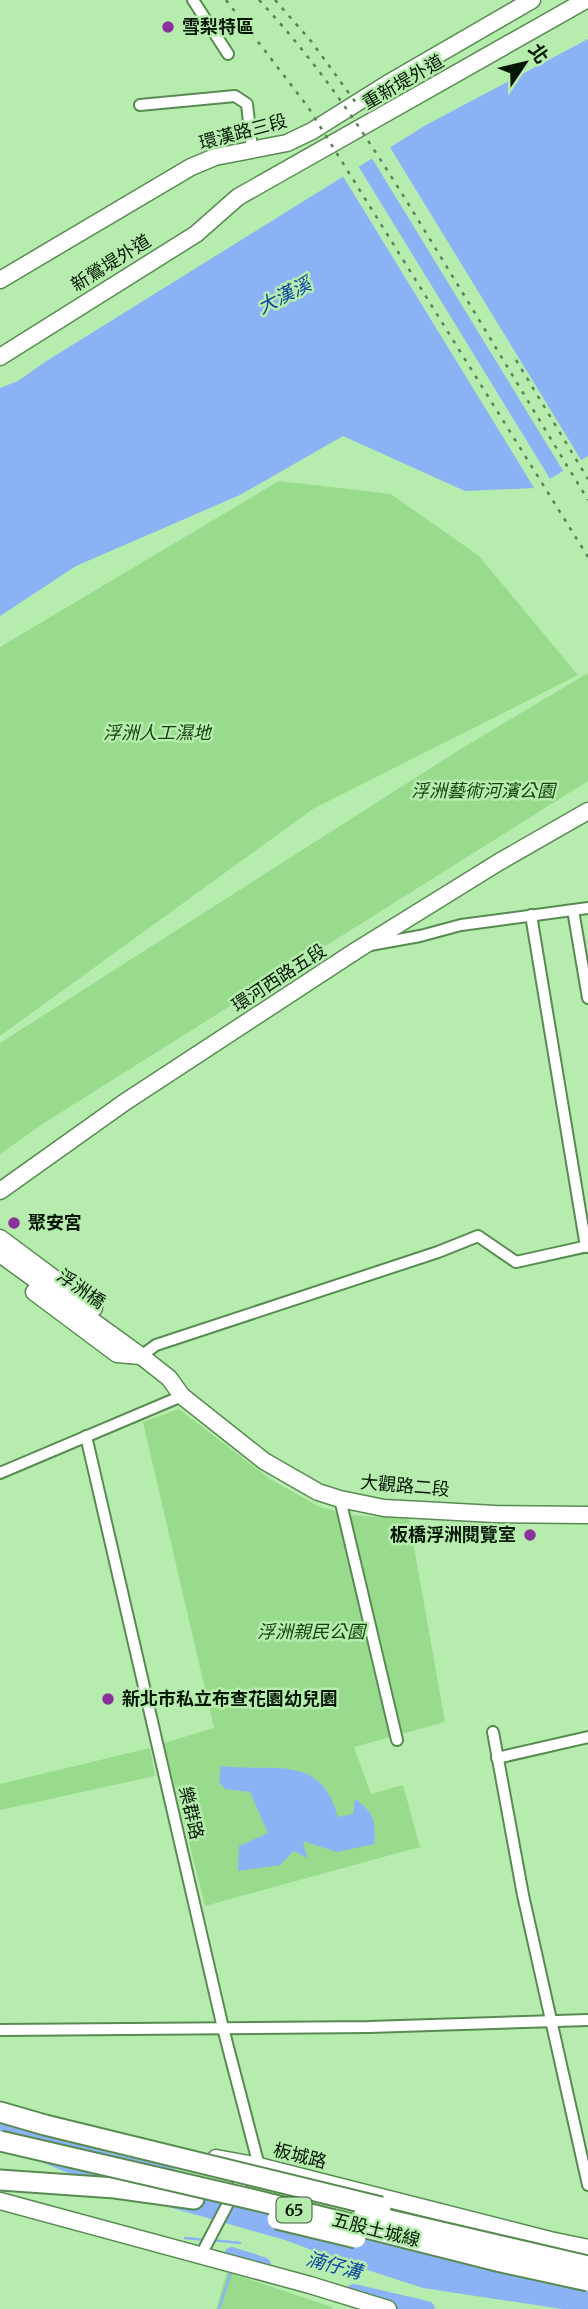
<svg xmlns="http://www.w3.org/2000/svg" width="588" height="2309" viewBox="0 0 588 2309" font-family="Merriweather,'Noto Sans TC',serif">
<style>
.green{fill:#98db8d}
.water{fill:#8bb2f5}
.pier{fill:#b6edae}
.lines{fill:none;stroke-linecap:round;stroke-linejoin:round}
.stream{stroke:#8bb2f5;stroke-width:2.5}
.river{stroke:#8bb2f5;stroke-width:16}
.street-casing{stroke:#588b51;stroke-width:14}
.secondary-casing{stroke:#588b51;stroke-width:19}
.highway-casing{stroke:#588b51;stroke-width:23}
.street{stroke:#fff;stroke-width:10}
.secondary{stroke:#fff;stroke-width:16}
.highway{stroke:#fff;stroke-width:19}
.rail{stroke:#5c8157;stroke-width:2.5;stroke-dasharray:3.5 7;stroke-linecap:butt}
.highway-bridge-casing{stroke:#588b51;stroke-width:23;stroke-linecap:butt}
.highway-bridge{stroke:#fff;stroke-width:19}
.poi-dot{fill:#8b319c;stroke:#b6edae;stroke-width:2.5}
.labels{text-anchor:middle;stroke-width:5;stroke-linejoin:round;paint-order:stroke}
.shield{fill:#b6edae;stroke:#395736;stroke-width:2}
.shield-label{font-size:16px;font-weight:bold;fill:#041702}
.poi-label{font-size:18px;font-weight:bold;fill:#041702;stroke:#b6edae;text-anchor:start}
.street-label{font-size:18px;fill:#041702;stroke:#b6edae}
.park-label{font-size:18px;font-style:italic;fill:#13420b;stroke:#b6edae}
.water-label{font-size:19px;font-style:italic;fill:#0f45a3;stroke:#b6edae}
</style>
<rect width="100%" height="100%" fill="#b6edae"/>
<g class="green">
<polygon points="279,481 391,494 479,556 578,675 313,809 0,1036 0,647"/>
<polygon points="588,673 588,781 44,1123 0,1154 0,1043 459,750"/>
<polygon points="179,1409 270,1479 320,1507 349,1515 409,1519 445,1722 354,1747 371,1794 403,1785 420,1847 205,1906 164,1743 214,1728 143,1422"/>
<polygon points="150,1748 155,1776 0,1810 0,1784"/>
<polygon points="227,2272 332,2307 332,2309 216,2309"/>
</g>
<g class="water">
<polygon points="588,39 588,456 535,488 465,491 343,436 240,495 76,566 0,616 0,388 18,381 45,362 426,125"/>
<path d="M221 1766C272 1773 320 1751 338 1817L353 1814 355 1799C374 1812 376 1821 374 1844L337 1852 303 1841 307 1858 294 1851 280 1865 238 1871 239 1846 268 1833 250 1792 225 1789 219 1782Z"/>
<polygon points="0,2122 110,2153 165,2165 261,2206 588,2275 588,2309 562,2309 423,2288 346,2263 285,2240 112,2191 0,2145"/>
</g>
<g class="pier">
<polygon points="388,144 583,463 565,474 370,155"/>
<polygon points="357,164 552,482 536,491 341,173"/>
</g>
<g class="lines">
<g class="stream">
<polyline points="185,2238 206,2240"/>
<polyline points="212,2240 240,2243"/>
<polyline points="219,2309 231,2272"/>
</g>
<g class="river">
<polyline points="232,2255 263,2265"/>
<polyline points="354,2292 427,2309"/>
</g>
<defs>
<g id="street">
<polyline points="193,0 228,54"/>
<polyline points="140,105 235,96 247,104 252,149"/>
<polyline points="573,910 588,998"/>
<polyline points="531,915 586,1247"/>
<polyline points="370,945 420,936 461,925 588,908"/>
<polyline points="141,1356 156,1345 438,1252 478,1236 516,1262 588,1246"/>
<polyline points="86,1436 223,2028 259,2166 236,2188 201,2255"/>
<polyline points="0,1473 182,1396"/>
<polyline points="340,1499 397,1740"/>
<polyline points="493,1732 523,1895 588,2185"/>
<polyline points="497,1758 588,1737"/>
<polyline points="0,2030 369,2027 588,2020"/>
</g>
<g id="secondary">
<polyline points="0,280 191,167 215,157 287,143 312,131 387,84 532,0"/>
<polyline points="0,357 196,234 238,197 586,0"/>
<polyline points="0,1191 125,1102 357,950 499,862 588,811"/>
<polyline points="0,1238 94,1308"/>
<polyline points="0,1254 141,1356 169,1378 182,1396 264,1461 318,1492 340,1499 384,1508 495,1514 588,1515"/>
<polyline points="34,1292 117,1354 141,1356"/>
<polyline points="216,2158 259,2166 550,2240 588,2248"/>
<polyline points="0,2201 310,2285 388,2309"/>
</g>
<g id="highway">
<polyline points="0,2112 45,2125"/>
<polyline points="0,2180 115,2188 194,2199"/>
</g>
</defs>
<use href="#street" class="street-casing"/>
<use href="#secondary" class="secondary-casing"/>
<use href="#highway" class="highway-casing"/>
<use href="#street" class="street"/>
<use href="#secondary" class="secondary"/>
<use href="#highway" class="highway"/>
<g class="rail">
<polyline points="226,0 308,107 588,557"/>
<path d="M259 0C333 79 386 167 442 259 491 339 539 420 588 500"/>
<polyline points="275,0 311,41 359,107"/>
<polyline points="516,360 588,479"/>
</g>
<defs>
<g id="highway-bridge">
<polyline points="45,2125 381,2207"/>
<polyline points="0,2141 255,2200 501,2262 588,2281"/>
<polyline points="364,2214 588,2266"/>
<polyline points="277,2219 356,2238"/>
</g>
</defs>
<use href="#highway-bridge" class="highway-bridge-casing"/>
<use href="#highway-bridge" class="highway-bridge"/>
</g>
<g class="poi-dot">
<circle cx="168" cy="27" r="7"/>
<circle cx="14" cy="1223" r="7"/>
<circle cx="530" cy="1535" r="7"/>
<circle cx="108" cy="1699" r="7"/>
</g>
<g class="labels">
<rect class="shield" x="276.5" y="2197.5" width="35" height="25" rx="5"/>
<g class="shield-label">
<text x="294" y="2216">65</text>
</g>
<g class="poi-label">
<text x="182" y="33">雪梨特區</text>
<text x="28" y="1229">聚安宮</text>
<text x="516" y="1541" text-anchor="end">板橋浮洲閱覽室</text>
<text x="122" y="1705">新北市私立布查花園幼兒園</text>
</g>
<g class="street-label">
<text transform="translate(403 82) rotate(-30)" y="6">重新堤外道</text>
<text transform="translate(243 132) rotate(-15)" y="6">環漢路三段</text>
<text transform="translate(111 263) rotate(-32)" y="6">新鶯堤外道</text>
<text transform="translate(279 978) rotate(-33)" y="6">環河西路五段</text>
<text transform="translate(81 1289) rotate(35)" y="6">浮洲橋</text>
<text transform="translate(405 1486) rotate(5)" y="6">大觀路二段</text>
<text transform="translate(191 1813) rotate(77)" y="6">樂群路</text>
<text transform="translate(300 2156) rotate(14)" y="6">板城路</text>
<text transform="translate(376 2230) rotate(14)" y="6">五股土城線</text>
</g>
<g class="park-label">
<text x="157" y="739">浮洲人工濕地</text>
<text x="483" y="797">浮洲藝術河濱公園</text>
<text x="311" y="1638">浮洲親民公園</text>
</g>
<g class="water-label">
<text transform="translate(284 295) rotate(-27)" y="7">大漢溪</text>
<text transform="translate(334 2265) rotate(15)" y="7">湳仔溝</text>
</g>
</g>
<g transform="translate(525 63) rotate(55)" stroke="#b6edae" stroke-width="5" paint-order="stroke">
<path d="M0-5L12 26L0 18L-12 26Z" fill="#041702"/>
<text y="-10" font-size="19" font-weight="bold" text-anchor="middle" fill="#041702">北</text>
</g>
</svg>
